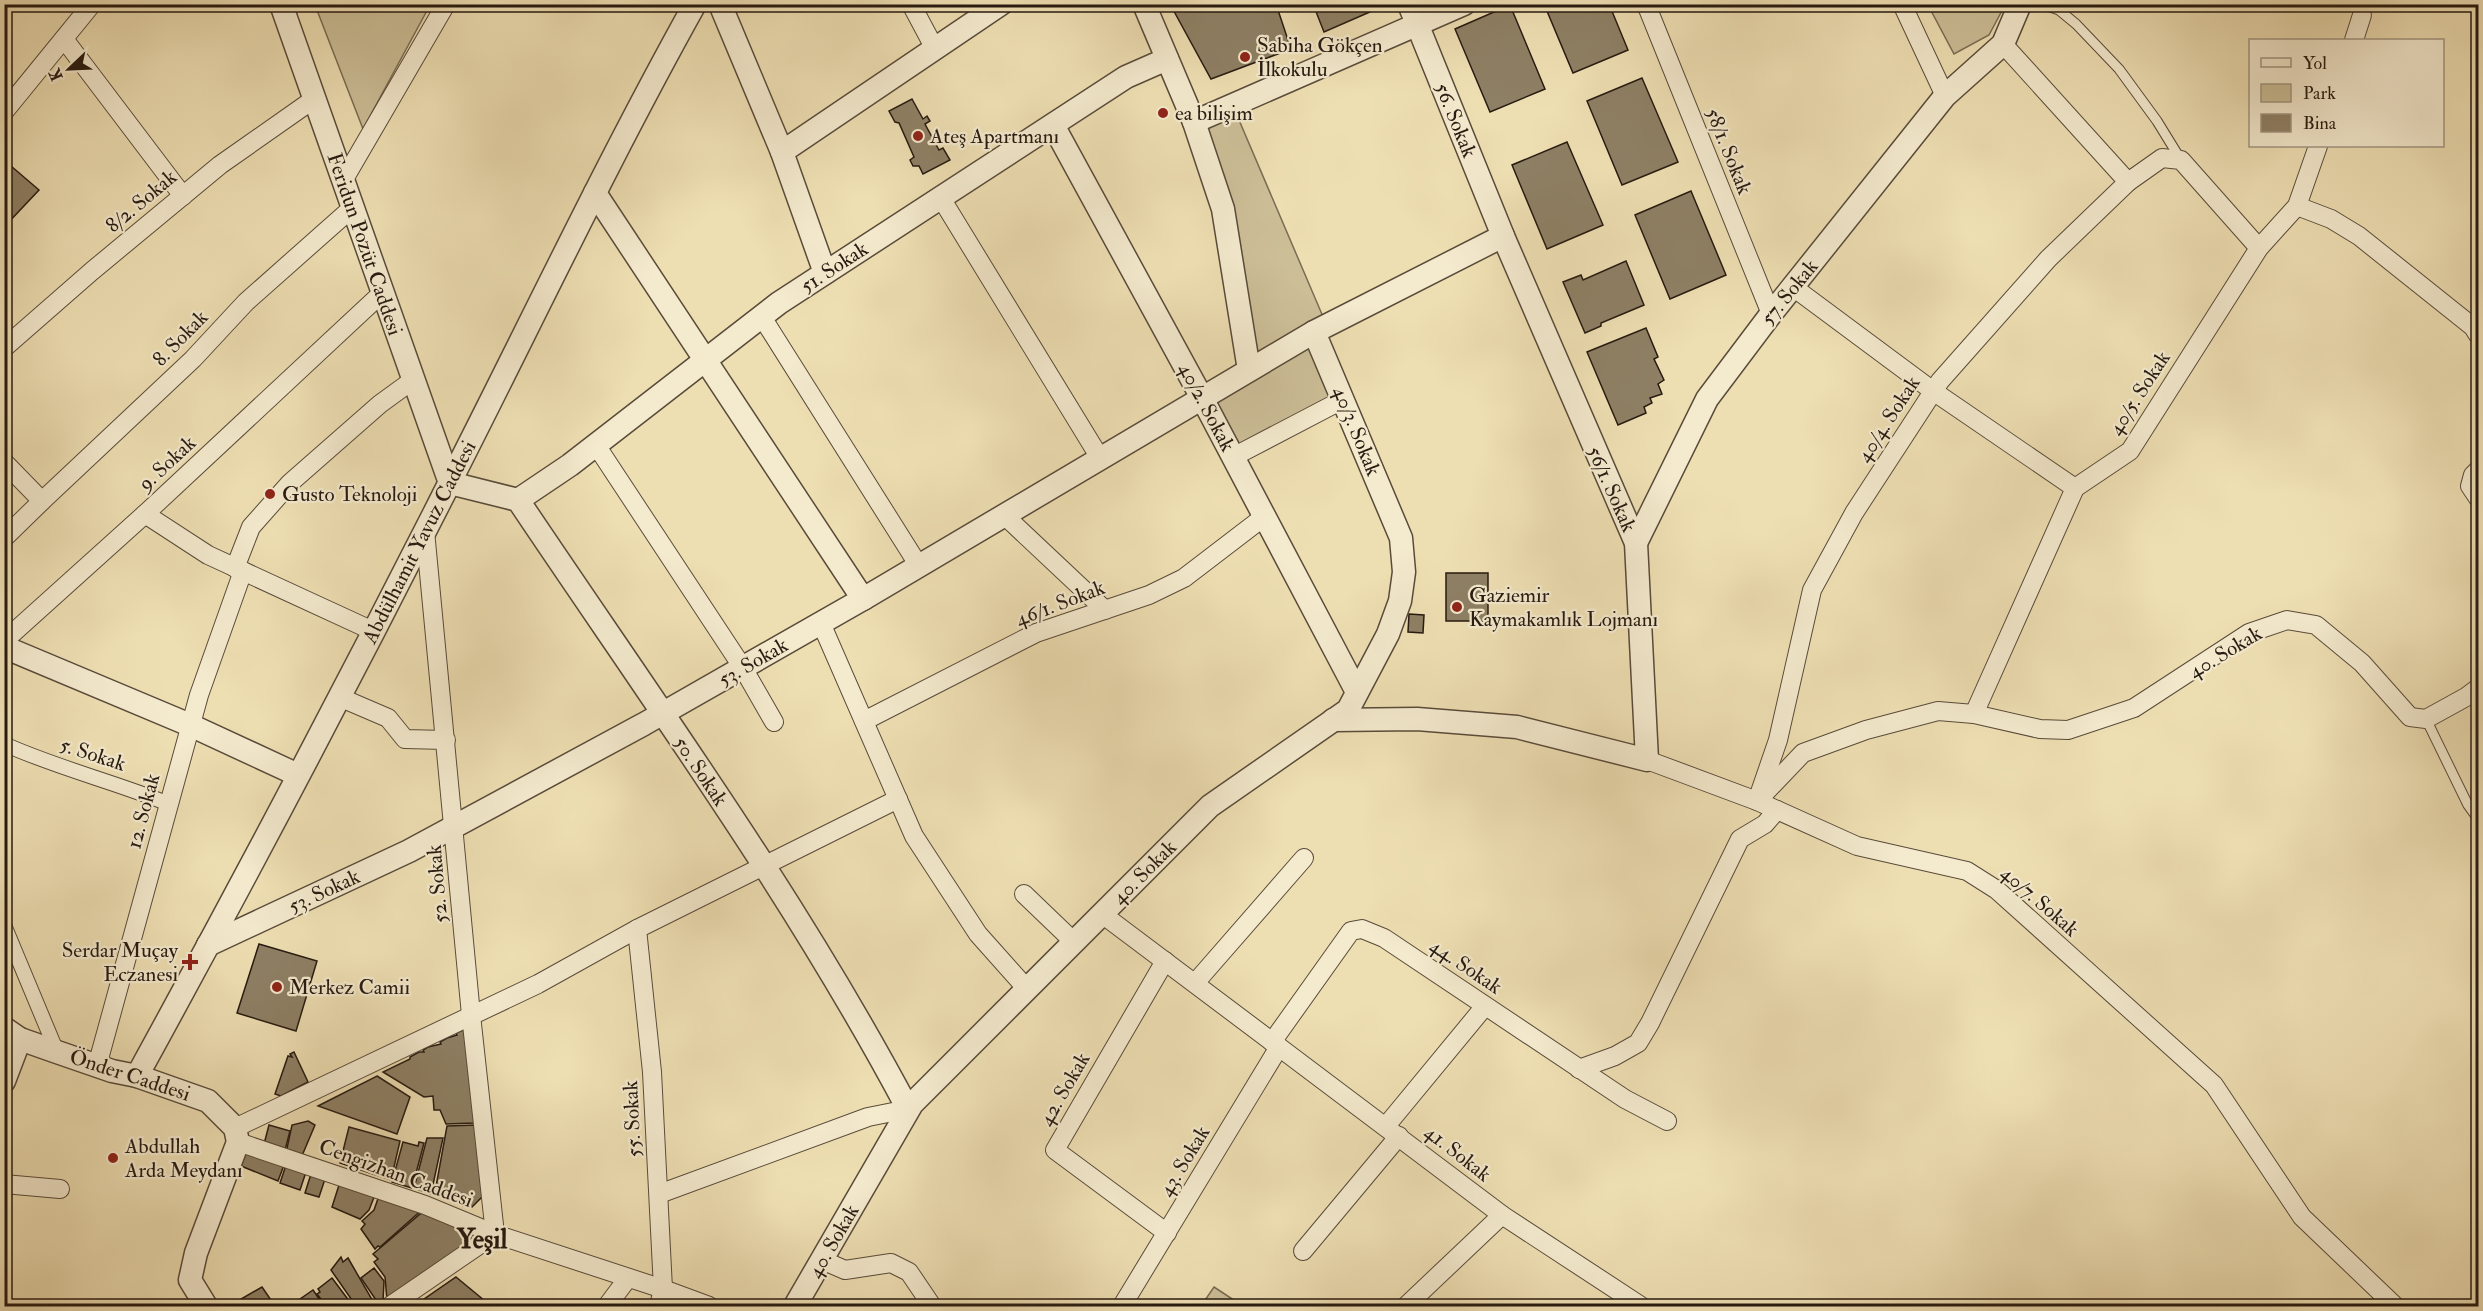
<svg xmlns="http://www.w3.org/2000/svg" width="2483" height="1311" viewBox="0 0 2483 1311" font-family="'IM FELL Double Pica',serif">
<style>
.green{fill:#ccbe97;stroke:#7a6c54;stroke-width:1.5}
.building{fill:#8e8065;stroke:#271a11;stroke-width:1.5}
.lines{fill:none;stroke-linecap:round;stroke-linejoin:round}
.service-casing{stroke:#594b3a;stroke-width:11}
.pedestrian-casing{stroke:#594b3a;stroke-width:16}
.minor-casing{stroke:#594b3a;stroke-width:20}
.tertiary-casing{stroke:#594b3a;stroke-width:25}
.service{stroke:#f4eace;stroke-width:9}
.pedestrian{stroke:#f4eace;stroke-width:14}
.minor{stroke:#f4eace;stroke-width:18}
.tertiary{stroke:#f4eace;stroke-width:22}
.poi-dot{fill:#8f2418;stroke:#f4eace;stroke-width:2}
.labels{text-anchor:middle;stroke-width:4.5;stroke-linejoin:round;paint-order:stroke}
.poi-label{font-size:21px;fill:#271a11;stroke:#f4eace;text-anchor:start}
.street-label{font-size:21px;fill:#271a11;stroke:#f4eace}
.district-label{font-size:27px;font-weight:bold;fill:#271a11;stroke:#f4eace}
</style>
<rect width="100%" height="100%" fill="#eedfb3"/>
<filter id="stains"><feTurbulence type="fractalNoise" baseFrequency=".00333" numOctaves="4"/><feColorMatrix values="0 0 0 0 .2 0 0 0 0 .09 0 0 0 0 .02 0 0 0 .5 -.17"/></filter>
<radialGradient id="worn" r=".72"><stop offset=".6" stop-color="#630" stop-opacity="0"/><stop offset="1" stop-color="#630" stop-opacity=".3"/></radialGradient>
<g class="green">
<polygon points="315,5 430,5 363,129"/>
<polygon points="1928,5 2005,5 1989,35 1954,54"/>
<polygon points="1233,106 1327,326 1315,331 1344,399 1233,457 1202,398 1249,370 1194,122"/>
<polygon points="1214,1287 1243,1306 1201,1306"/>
</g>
<g class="building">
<polygon points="1170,4 1276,4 1291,49 1211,79"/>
<polygon points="1313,4 1369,4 1372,11 1324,32"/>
<polygon points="1544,4 1609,4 1628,50 1573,73"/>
<polygon points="1510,5 1545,89 1490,112 1455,29"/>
<polygon points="1642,78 1678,162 1622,185 1587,101"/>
<polygon points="912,99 923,119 927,116 930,121 925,124 939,150 943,148 950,160 923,174 919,166 913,166 910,160 914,157 899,123 895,122 889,111"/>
<polygon points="1567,142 1603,225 1547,249 1512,165"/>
<polygon points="4,160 39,190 4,227"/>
<polygon points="1691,191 1726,275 1670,299 1635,215"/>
<polygon points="1626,261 1644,305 1601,323 1601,326 1585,333 1563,282 1581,275 1583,280"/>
<polygon points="1646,328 1658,357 1654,359 1664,380 1658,384 1662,394 1650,398 1652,403 1644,407 1646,413 1618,425 1587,352"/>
<rect x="1446" y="573" width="42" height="48"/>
<polygon points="1409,614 1424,615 1423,633 1408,632"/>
<polygon points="259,944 317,961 296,1031 237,1013"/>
<polygon points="463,1030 467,1030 475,1123 446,1124 440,1110 434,1110 433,1096 424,1097 383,1072 410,1059 410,1057 419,1052 424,1052 423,1050 428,1047 441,1044 440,1042 447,1038 457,1035 456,1033"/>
<polygon points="294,1052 308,1082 281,1096 275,1094 288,1056 292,1057 290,1054"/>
<polygon points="377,1076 410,1097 397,1134 318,1106"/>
<polygon points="308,1121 315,1125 301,1158 286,1153 292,1125"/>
<polygon points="269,1125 290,1131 285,1150 264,1144"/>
<polygon points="476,1125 484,1195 472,1207 463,1206 463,1203 439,1196 439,1191 435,1192 447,1126"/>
<polygon points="349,1127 400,1141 391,1180 340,1163"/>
<polygon points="427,1138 443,1138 431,1194 414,1188"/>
<polygon points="403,1142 418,1146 419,1142 424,1143 412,1188 392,1182"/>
<polygon points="247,1150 284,1165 278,1181 241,1166"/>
<polygon points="286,1165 306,1172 300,1190 280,1183"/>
<polygon points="311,1174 325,1179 319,1197 305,1193"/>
<polygon points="340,1182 376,1192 369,1210 360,1219 332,1207"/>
<polygon points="380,1193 424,1208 380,1247 378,1246 375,1249 361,1229 365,1224 362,1221 374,1210"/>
<polygon points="426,1209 483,1236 387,1300 385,1277 374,1262 378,1259 373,1254"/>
<polygon points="341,1257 343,1262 348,1258 374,1303 370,1306 356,1306 331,1270"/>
<polygon points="374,1268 384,1281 383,1301 378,1303 361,1278"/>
<polygon points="456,1277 491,1306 414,1306"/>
<polygon points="332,1278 353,1306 326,1306 317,1294 320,1292 318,1289"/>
<polygon points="262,1287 275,1306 229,1306"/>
<polygon points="313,1290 324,1306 290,1306"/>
</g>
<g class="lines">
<defs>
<g id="service">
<polyline points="2042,4 2059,10 2076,24 2119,69 2157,121 2181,160"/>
<polyline points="2426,719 2468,805 2478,819"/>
</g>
<g id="pedestrian">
<path d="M4 744C57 768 115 782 169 804"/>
<polyline points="4,925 57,1052"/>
</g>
<g id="minor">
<polyline points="911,4 935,49"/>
<polyline points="1646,4 1771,314"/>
<polyline points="1902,4 1945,96"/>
<polyline points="64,39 183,196"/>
<polyline points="2354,40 2362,15"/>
<polyline points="4,112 92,4"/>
<polyline points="343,181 446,4"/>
<polyline points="2128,182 2162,158 2181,160 2259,248"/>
<polyline points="941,198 1100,458"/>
<polyline points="2297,206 2331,219 2359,236 2473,327 2478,335"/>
<polyline points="1793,287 1933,391 2075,488"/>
<polyline points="762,317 919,566"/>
<polyline points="4,348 92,271 220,165 314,99"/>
<polyline points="596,445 743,668 774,722"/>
<polyline points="1233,457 1344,399"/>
<polyline points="4,462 42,501 4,538"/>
<polyline points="2478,470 2473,475 2470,486 2478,498"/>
<polyline points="42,501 193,359 246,302 352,208"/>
<polyline points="1004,515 1105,610"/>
<polyline points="235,568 251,527 290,483 380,404 413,380"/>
<polyline points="821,623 914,836 978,934 1027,989"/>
<polyline points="373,631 208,555 145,514 382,293"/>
<polyline points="4,641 145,514"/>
<polyline points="339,697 388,718 405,739 446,740"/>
<polyline points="1974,714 2075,488 2130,451 2259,248 2297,206 2318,146"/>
<polyline points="864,721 1036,633 1149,595 1184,578 1265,516"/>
<polyline points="1647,760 1757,801 1857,846 1967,871 1997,890 2214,1085 2302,1217 2395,1306"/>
<polyline points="1760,798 1803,753 1866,730 1938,711 1974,714 2040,729 2068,730 2134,708 2249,633 2287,620 2316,625 2362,663 2410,717 2426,719 2466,697 2478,688"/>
<polyline points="1757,801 1778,740 1812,590 1854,513 1940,381 2048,259 2128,182 2003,44"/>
<polyline points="1024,894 1074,942"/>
<polyline points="1102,914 1279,1047 1122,1306"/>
<polyline points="637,929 652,1072 663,1289 659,1306"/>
<polyline points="1165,961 1055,1150 1167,1233"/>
<polyline points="1195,983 1304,858"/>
<polyline points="1272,1042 1351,931 1362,929 1384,938 1625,1099 1667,1121"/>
<polyline points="1279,1047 1502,1215 1406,1306"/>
<polyline points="97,1066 199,695 243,571"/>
<polyline points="1579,1069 1615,1056 1638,1043 1650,1023 1740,839 1765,824 1777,810"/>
<polyline points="1386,1126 1485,1006"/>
<polyline points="235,1128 538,984 637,929 898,799"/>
<polyline points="238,1142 425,1205 495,1234 663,1289 709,1306"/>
<polyline points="4,1184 60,1189"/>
<polyline points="659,1194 868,1117 908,1109"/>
<polyline points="1502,1215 1641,1306"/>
<polyline points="1303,1251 1399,1136"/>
<polyline points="822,1260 845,1270 891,1263 909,1272 932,1306"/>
<polyline points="390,1306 495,1234 471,1015 425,531"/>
<polyline points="607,1306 628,1278"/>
</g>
<g id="tertiary">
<path d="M281 4 450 483 518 500C652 700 795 896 908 1109"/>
<polyline points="720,4 782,152 1001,4"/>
<polyline points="1144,4 1194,122 1464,4"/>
<polyline points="1194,122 1223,209 1249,370"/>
<polyline points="1053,125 1202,398 1357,692"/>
<polyline points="782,152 825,273"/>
<polyline points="518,500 570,465 779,303 1126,77 1167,59"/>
<polyline points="1636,543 1707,399 1771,314 1945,96 2003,44 2020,4"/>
<polyline points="863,599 1314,332"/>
<polyline points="4,647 190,725 298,775"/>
<polyline points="1333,720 1417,719 1517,727 1647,760 1636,543 1503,236 1409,4"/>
<polyline points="208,945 409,851 644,724 863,599 595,193"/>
<polyline points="4,1028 20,1039 57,1052 112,1071 137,1076 208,1101 235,1128 238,1142 196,1253 190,1280 206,1306"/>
<path d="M137 1076C245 879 350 680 451 480 532 321 608 160 695 4"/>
<polyline points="4,1081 20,1039"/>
<polyline points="795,1306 912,1104 1210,806 1348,710 1388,634 1400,601 1404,572 1401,538 1314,332 1503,236"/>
</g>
</defs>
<use href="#service" class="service-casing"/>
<use href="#pedestrian" class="pedestrian-casing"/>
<use href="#minor" class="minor-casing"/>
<use href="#tertiary" class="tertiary-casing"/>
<use href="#service" class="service"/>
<use href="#pedestrian" class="pedestrian"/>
<use href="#minor" class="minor"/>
<use href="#tertiary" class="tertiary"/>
</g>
<g class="poi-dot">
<circle cx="1245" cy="57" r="6"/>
<circle cx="1163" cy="113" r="6"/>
<circle cx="918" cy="136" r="6"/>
<circle cx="270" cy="494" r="6"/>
<circle cx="1457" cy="607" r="6"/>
<path d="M187 953h6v6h6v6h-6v6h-6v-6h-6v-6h6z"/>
<circle cx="277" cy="987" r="6"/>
<circle cx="113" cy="1158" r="6"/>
</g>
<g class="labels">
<g class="poi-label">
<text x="1257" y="52">Sabiha Gökçen<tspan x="1257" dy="24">İlkokulu</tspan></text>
<text x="1175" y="120">ea bilişim</text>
<text x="930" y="143">Ateş Apartmanı</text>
<text x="282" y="501">Gusto Teknoloji</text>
<text x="1469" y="602">Gaziemir<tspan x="1469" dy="24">Kaymakamlık Lojmanı</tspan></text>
<text x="178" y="957" text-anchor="end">Serdar Muçay<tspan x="178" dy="24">Eczanesi</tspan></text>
<text x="289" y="994">Merkez Camii</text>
<text x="125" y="1153">Abdullah<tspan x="125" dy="24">Arda Meydanı</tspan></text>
</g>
<g class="street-label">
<text transform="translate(1456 120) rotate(68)" y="7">56. Sokak</text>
<text transform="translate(1729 151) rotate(68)" y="7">58/1. Sokak</text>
<text transform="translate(141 201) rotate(-40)" y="7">8/2. Sokak</text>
<text transform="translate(365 244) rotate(71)" y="7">Feridun Pozüt Caddesi</text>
<text transform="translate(834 267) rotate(-33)" y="7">51. Sokak</text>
<text transform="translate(1789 292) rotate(-51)" y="7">57. Sokak</text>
<text transform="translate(180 338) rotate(-46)" y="7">8. Sokak</text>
<text transform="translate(2139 393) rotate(-57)" y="7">40/5. Sokak</text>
<text transform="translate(1207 407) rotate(62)" y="7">40/2. Sokak</text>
<text transform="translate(1888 419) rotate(-57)" y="7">40/4. Sokak</text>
<text transform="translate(1357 431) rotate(68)" y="7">40/3. Sokak</text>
<text transform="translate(167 463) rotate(-43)" y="7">9. Sokak</text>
<text transform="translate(1612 489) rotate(66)" y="7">56/1. Sokak</text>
<text transform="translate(419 542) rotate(-63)" y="7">Abdülhamit Yavuz Caddesi</text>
<text transform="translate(1060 603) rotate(-21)" y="7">46/1. Sokak</text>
<text transform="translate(2225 652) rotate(-31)" y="7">40. Sokak</text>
<text transform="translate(753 662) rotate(-30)" y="7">53. Sokak</text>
<text transform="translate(93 754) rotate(18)" y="7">5. Sokak</text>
<text transform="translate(701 771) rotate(56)" y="7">50. Sokak</text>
<text transform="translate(143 811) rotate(-75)" y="7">12. Sokak</text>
<text transform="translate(1144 872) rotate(-45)" y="7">40. Sokak</text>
<text transform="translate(437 884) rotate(-95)" y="7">52. Sokak</text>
<text transform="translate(324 891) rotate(-25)" y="7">53. Sokak</text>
<text transform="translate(2040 901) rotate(41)" y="7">40/7. Sokak</text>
<text transform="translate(1466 966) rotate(34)" y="7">44. Sokak</text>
<text transform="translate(130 1075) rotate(18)" y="7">Önder Caddesi</text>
<text transform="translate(1064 1089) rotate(-60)" y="7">42. Sokak</text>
<text transform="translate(632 1119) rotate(-93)" y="7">55. Sokak</text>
<text transform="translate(1458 1153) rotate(38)" y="7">41. Sokak</text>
<text transform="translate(1184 1161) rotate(-59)" y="7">43. Sokak</text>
<text transform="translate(396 1173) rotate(20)" y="7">Cengizhan Caddesi</text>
<text transform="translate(833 1241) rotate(-60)" y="7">40. Sokak</text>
</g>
<g class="district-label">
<text x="482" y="1248">Yeşil</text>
</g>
</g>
<rect width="2483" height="1311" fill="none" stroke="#eedfb3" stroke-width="24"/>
<rect x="6" y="6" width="2471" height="1299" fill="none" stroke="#271a11" stroke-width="3"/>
<rect x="12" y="12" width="2459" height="1287" fill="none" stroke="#271a11" stroke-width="1.5"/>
<rect x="2249" y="39" width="195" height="108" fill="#f4eace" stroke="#a29782" stroke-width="1.5"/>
<rect x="2261" y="58" width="30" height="9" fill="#f4eace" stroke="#a29782" stroke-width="1.5"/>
<text x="2303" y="69" font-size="18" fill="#271a11">Yol</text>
<rect x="2261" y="84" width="30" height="18" fill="#ccbe97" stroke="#a29782" stroke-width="1.5"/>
<text x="2303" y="99" font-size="18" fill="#271a11">Park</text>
<rect x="2261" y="114" width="30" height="18" fill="#8e8065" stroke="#a29782" stroke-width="1.5"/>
<text x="2303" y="129" font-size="18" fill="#271a11">Bina</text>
<g transform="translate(69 69) rotate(247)" stroke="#f4eace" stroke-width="4.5" paint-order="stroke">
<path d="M0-4.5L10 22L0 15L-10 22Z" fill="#271a11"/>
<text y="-9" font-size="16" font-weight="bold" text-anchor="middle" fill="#271a11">K</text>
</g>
<rect width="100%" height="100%" filter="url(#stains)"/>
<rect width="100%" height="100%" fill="url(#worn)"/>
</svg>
